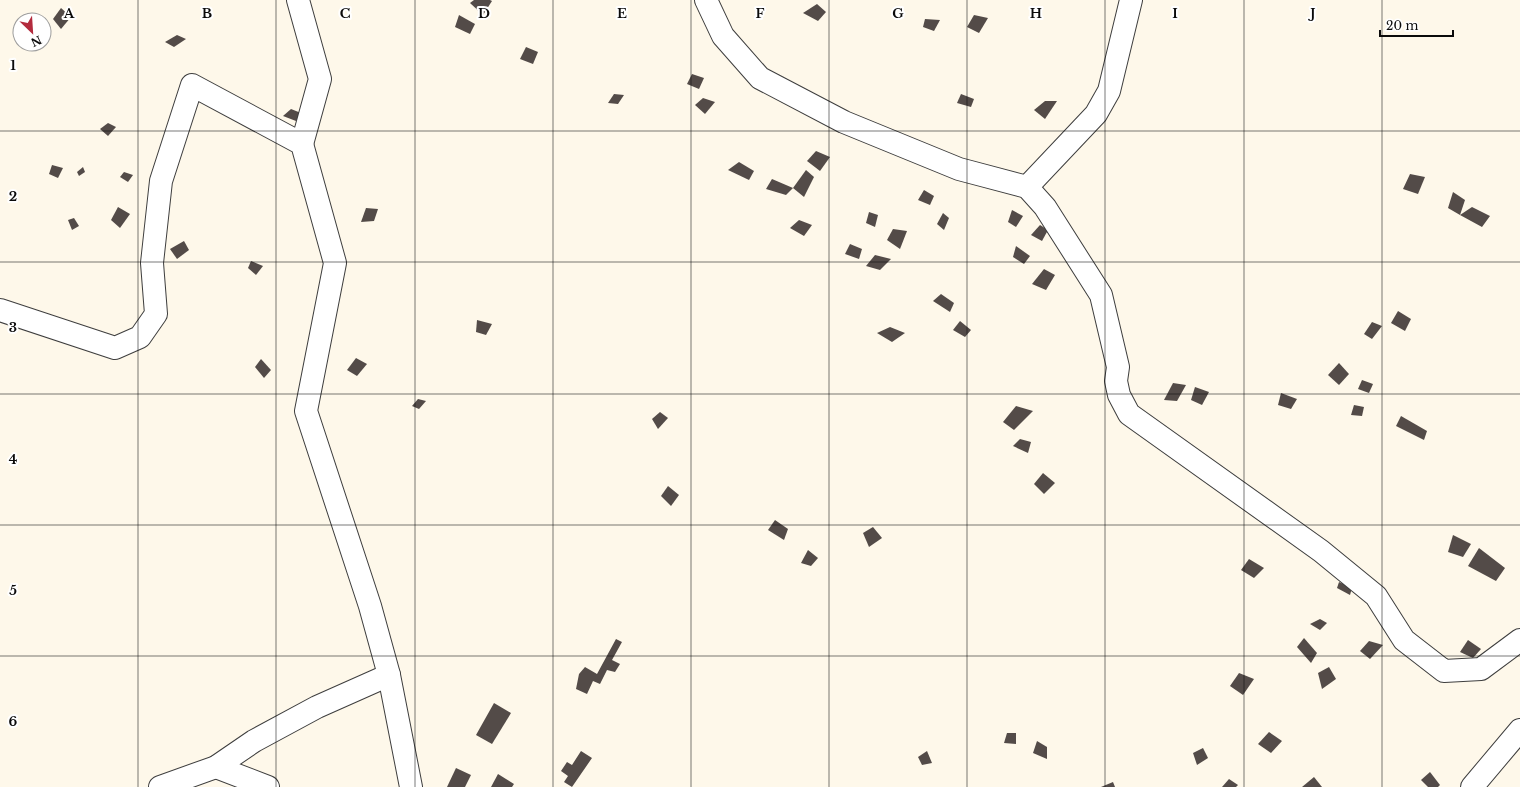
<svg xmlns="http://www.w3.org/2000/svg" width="1520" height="787" viewBox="0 0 1520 787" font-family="'Libre Baskerville',serif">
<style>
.building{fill:#534b48}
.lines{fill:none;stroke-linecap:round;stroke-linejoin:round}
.minor-casing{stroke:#3e3e3e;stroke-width:24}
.minor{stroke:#fff;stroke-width:22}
.grid{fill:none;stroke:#0b0b0b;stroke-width:1;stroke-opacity:0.55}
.grid-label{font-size:13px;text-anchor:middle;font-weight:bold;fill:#0b0b0b;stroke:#fff;stroke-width:4;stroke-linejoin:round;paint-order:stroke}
</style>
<rect width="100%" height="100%" fill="#fef8ea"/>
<g class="building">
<polygon points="474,0 490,0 492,1 483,15 470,3"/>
<polygon points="817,4 826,12 818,21 803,13"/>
<polygon points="61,8 71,17 61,29 53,19"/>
<polygon points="459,15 475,24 470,34 455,27"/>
<polygon points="974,15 988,18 979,33 967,27"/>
<polygon points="925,19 940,20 934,31 923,27"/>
<polygon points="177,35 186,39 174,47 165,42"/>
<polygon points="526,47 538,52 533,64 520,59"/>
<polygon points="692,74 704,78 699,89 687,84"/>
<polygon points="614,94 624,95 618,104 608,103"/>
<polygon points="961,94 974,99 971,107 957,103"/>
<polygon points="703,98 715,102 705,114 695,105"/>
<polygon points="1045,101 1057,101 1045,119 1034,110"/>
<polygon points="291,109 301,113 296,121 283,116"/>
<polygon points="108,123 116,127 108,136 100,129"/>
<polygon points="816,151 830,157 820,171 807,161"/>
<polygon points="739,162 754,171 749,180 728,170"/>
<polygon points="52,165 63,168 58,178 49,174"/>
<polygon points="83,167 85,172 79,176 77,172"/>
<polygon points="806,170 814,177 804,197 793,188"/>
<polygon points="124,172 133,175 128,182 120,177"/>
<polygon points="1410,174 1425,177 1418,194 1403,189"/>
<polygon points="772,179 793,188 786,195 766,189"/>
<polygon points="924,190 934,196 930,205 918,200"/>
<polygon points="1453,192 1465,200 1460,215 1472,207 1490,216 1482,227 1460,215 1448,208"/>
<polygon points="118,207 130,214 120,228 111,220"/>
<polygon points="366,208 378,209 374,221 361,222"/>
<polygon points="1012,210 1023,216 1016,227 1008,222"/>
<polygon points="869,212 878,215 875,227 866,223"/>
<polygon points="943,213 949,218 944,230 937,224"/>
<polygon points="74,218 79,226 72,230 68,220"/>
<polygon points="799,220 812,225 804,236 790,228"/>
<polygon points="1040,225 1048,230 1042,241 1031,235"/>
<polygon points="893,229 907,231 900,249 887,240"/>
<polygon points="184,241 189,250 177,259 170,249"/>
<polygon points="850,244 862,249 859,259 845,254"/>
<polygon points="1016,246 1030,256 1024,264 1013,257"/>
<polygon points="875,255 891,259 880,270 866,266"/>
<polygon points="251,261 263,266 256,275 248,268"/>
<polygon points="1044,269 1055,275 1046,290 1032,284"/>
<polygon points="941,294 954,303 950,312 933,301"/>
<polygon points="1398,311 1411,319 1405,331 1391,323"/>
<polygon points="477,320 492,324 486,335 476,332"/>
<polygon points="960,321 971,330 965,337 953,330"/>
<polygon points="1372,322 1382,326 1372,339 1364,334"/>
<polygon points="890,327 905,333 892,342 877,333"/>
<polygon points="356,358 367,364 357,376 347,370"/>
<polygon points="261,359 271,370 264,378 255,367"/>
<polygon points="1339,363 1349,374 1339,385 1328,375"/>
<polygon points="1362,380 1373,384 1369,393 1358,389"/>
<polygon points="1173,383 1186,385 1177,401 1164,400"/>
<polygon points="1195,387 1209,392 1202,405 1191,400"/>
<polygon points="1281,393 1297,399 1291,409 1278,405"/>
<polygon points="418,399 426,401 419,409 412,406"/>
<polygon points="1354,405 1364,407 1362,416 1351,415"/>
<polygon points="1016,406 1033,411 1014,430 1003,422"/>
<polygon points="660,412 668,418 658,429 652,419"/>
<polygon points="1401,416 1427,431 1424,440 1396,426"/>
<polygon points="1020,439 1031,442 1028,453 1013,446"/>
<polygon points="1043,473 1055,483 1044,494 1034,484"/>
<polygon points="668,486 679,495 671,506 661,496"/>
<polygon points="775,520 788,529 784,540 768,530"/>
<polygon points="873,527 882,538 869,547 863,533"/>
<polygon points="1453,535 1471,544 1463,557 1448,552"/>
<polygon points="1479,548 1505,568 1496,581 1468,566"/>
<polygon points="808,550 818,558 811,566 801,563"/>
<polygon points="1249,559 1264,568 1254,578 1241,570"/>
<polygon points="1339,582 1352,588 1350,595 1337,588"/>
<polygon points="1320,619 1327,623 1320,630 1310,624"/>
<polygon points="1304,638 1317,653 1311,663 1297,647"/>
<polygon points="616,639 622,642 612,660 620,664 615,672 607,670 600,684 593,681 587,694 576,689 579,674 585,667 597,674"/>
<polygon points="1468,640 1481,649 1473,658 1460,652"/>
<polygon points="1369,641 1383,645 1370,659 1360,651"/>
<polygon points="1329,667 1336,679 1322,689 1318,673"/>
<polygon points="1239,673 1254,679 1243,695 1230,686"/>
<polygon points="494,703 511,713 492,744 476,735"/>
<polygon points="1269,732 1282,741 1271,753 1258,744"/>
<polygon points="1007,733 1016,733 1016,744 1004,743"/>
<polygon points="1037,741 1047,747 1047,759 1033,753"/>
<polygon points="1203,748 1208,758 1197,765 1193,753"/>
<polygon points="581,751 592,758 572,787 564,782 568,776 561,771 567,762 572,765"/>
<polygon points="927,751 932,763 922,765 918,757"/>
<polygon points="456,768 471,775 465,787 447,787"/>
<polygon points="1430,772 1440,785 1438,787 1428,787 1421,780"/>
<polygon points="498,774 514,784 512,787 491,787"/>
<polygon points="1314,777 1322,787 1302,787"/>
<polygon points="1229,779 1238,785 1236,787 1222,787"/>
<polygon points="1113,782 1115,787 1101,787"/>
</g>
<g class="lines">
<defs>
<g id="minor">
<polyline points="298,0 320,79 302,144"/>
<polyline points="706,0 723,36 760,78 844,122 959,169 1027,187 1045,207 1101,295 1118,367 1116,381 1119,395 1129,414 1321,551 1376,596 1404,640 1444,671 1481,669 1520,640"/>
<polyline points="1027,187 1096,114 1109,91 1131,0"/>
<polyline points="0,310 115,348 140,337 156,314 152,263 161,181 192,85 302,144 335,263 306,411 370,606 389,675 317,707 254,741 216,767 160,787"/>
<polyline points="389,675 411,787"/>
<polyline points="216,767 268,787"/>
<polyline points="1472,787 1520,730"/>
</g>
</defs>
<use href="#minor" class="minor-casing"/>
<use href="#minor" class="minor"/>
</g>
<path class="grid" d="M138 0V787M276 0V787M415 0V787M553 0V787M691 0V787M829 0V787M967 0V787M1105 0V787M1244 0V787M1382 0V787M0 131H1520M0 262H1520M0 394H1520M0 525H1520M0 656H1520"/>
<g class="grid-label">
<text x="69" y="18">A</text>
<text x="207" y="18">B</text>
<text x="345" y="18">C</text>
<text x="484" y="18">D</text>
<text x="622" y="18">E</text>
<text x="760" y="18">F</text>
<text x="898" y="18">G</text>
<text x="1036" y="18">H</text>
<text x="1175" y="18">I</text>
<text x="1313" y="18">J</text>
<text x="13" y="70">1</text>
<text x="13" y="201">2</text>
<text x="13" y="332">3</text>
<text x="13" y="464">4</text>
<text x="13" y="595">5</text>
<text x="13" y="726">6</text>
</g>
<g transform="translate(32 32) rotate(155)"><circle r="19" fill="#ffffff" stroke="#9d9d9d"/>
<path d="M0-3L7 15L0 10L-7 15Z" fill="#b32b3d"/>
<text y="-6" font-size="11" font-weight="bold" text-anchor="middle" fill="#0b0b0b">N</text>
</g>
<path d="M1380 30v6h73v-6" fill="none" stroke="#0b0b0b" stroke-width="2"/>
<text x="1386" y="30" font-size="12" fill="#0b0b0b" stroke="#ffffff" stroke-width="3" paint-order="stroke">20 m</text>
</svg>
